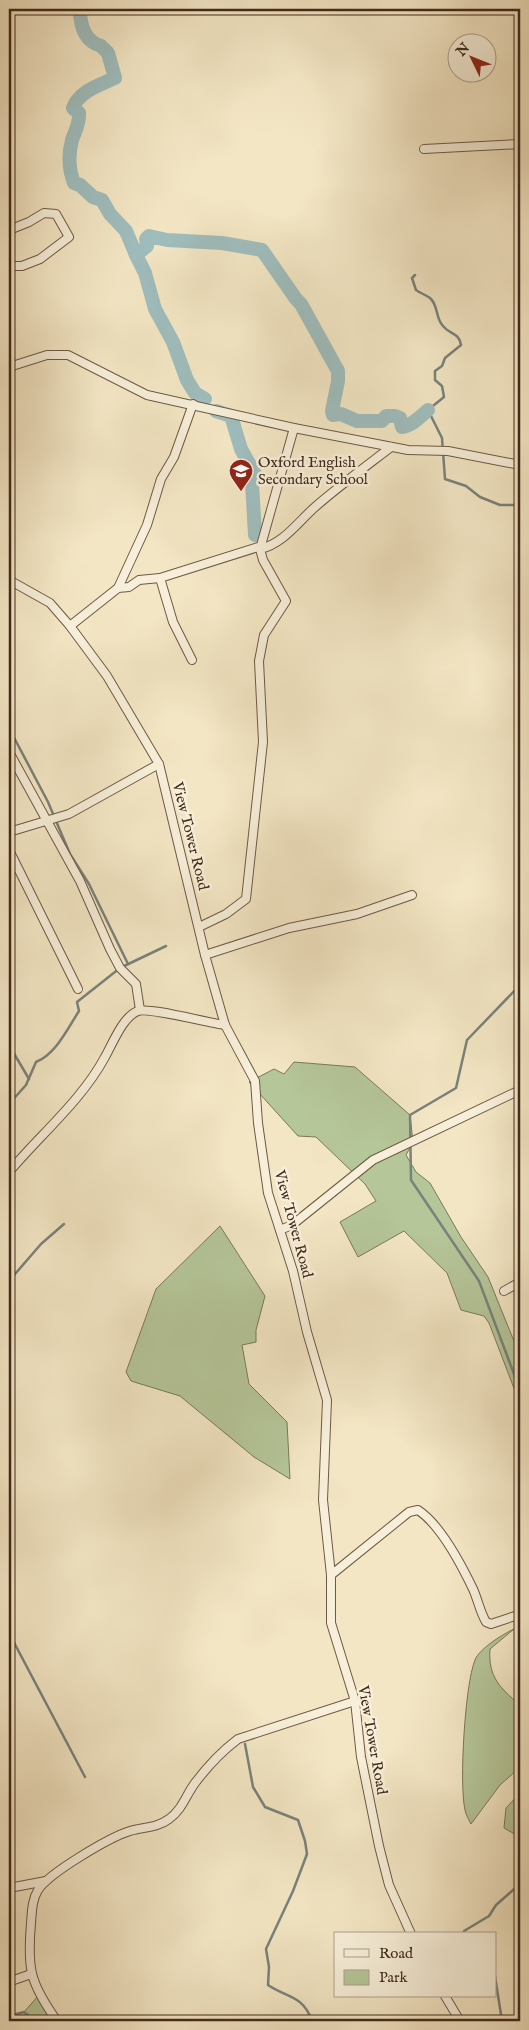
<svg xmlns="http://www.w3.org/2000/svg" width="529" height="2030" viewBox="0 0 529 2030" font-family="'IM FELL English',serif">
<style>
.green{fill:#b5c699;stroke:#7a785a}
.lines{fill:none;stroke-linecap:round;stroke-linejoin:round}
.stream{stroke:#79827c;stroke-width:2.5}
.river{stroke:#9fbdbd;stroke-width:14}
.minor-casing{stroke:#6d5945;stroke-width:10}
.minor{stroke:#f7efd9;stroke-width:8}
.labels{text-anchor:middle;stroke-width:5;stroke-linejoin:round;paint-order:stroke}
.poi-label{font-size:15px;fill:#402a1b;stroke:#f7efd9;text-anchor:start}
.street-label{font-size:15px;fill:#402a1b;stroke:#f7efd9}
</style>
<rect width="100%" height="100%" fill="#f3e6c4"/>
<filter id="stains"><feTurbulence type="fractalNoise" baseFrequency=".004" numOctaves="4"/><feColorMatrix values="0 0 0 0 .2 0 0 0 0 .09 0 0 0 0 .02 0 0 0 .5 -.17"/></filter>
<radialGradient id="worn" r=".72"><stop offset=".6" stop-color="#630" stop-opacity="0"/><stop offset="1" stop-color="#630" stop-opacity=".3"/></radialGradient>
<g class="green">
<polygon points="294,1062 355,1067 410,1115 413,1142 406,1155 416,1172 430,1183 461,1237 488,1277 520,1356 520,1404 489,1323 484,1316 461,1310 447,1273 404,1231 358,1257 340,1222 376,1201 365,1184 316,1137 298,1136 249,1082 274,1069 284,1074"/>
<polygon points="220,1226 265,1296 256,1330 256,1342 242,1345 249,1384 287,1422 290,1479 254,1457 180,1396 131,1381 126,1372 156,1289"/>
<path d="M514 1629 490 1649C488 1677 500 1688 520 1705V1772L517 1770 500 1785 471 1824C469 1820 466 1815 465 1810 459 1784 465 1684 475 1660 479 1649 503 1634 514 1629Z"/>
<polygon points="520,1793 520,1837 504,1828 506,1808"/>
<polygon points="39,1995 57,2021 9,2021 9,2016 24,2012"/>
</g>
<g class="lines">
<g class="stream">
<path d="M415 275 412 278 416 290C420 293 426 295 430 298 439 306 435 318 443 326 450 335 459 332 461 345L445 358 442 366 435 371V380L442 386 444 397 428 410 442 438 445 479 466 486 480 497 500 505H520"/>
<polyline points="9,728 48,802 70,854 89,884 128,964"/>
<polyline points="520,985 467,1040 456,1088 410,1115 411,1180 479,1281 520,1390"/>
<polyline points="9,1045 29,1079"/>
<path d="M9 1104 26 1085 36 1062C56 1054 68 1028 79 1011L77 1002 120 968 166 946"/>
<polyline points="9,1281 41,1244 64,1224"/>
<polyline points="9,1633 85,1777"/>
<path d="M245 1744 253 1787 265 1807 298 1820 305 1841 307 1854 293 1891 266 1949 269 1967 268 1985C287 1998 303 1995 312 2021"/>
<polyline points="465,1934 464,1931 489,1916 496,1905 520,1884"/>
<polyline points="495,1976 502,2021"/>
<polyline points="9,2016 24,2012 36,2021"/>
</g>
<g class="river">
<path d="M80 9C80 25 84 41 101 46"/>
<path d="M104 49 108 53 115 78C100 85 79 91 73 108L79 113C80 123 75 131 72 140 68 155 69 170 74 183L80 185 93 197 102 200 110 214 126 231 136 255"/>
<path d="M205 399 195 393 187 380 173 342 155 309 145 273 136 255 147 246 146 239 149 236 167 240 222 243 262 250 296 299 301 304 338 371V381L332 411 333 415 341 414 357 421H382L386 416H395L400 418 402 427C412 426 420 417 428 410"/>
<polyline points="216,411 231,416 241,449 256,476 252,483 255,535"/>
</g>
<defs>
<g id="minor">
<polyline points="424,149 520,144"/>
<polyline points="9,230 29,222 44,213 56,214 69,237 40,259 22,266 9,266"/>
<polyline points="9,367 47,355 68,355 147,395 294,428 408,450 448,451 520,465"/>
<polyline points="9,580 50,603 70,626 107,676 159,764 205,955 225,1025 255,1081 258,1123 268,1193 293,1271 307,1332 327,1400 323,1500 331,1575 331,1623 355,1701 361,1757 379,1846 389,1885 411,1934"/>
<polyline points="118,588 147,525 161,479 174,457 193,404"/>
<polyline points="70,626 118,588 129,587 139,580 160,578"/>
<polyline points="192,660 173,622 160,578 258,547 260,549 294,428"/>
<polyline points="9,752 80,881 110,949 120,968 136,984 140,1010"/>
<polyline points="9,832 69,814 159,764"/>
<polyline points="9,850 78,989"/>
<path d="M199 927 226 914 246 899 263 742 259 661 264 635 286 601 263 560 260 549C283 544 298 522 315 507 339 486 365 467 391 447"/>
<polyline points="205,955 289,928 357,914 412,895"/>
<path d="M9 1172C40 1135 82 1100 105 1057 112 1045 123 1016 138 1011 150 1007 207 1023 225 1025"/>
<polyline points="280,1230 292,1225 373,1160 520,1090"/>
<polyline points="504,1291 520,1282"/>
<path d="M331 1575 409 1512 418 1510C441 1525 461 1564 473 1589 478 1600 480 1612 486 1622L491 1624 515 1616 520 1617"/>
<polyline points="9,1888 46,1881"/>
<polyline points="9,1979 14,1980 31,1974"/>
<polyline points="445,1996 460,2021"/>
<path d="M57 2021C30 1983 27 1969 31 1923 32 1911 32 1900 38 1890 49 1873 110 1837 130 1831 143 1827 157 1828 169 1819 182 1810 186 1795 195 1783 207 1767 222 1751 238 1739L355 1701"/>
</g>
</defs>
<use href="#minor" class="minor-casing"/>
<use href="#minor" class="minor"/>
</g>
<defs>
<symbol id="school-pin" viewBox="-11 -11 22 30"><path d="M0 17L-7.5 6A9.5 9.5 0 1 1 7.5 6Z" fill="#8f2418" stroke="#f7efd9"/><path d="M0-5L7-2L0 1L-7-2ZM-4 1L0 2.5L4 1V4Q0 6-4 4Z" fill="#fff"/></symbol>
</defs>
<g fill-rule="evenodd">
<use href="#school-pin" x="227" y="457" width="28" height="38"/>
</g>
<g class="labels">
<g class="poi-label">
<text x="258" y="467">Oxford English<tspan x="258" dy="17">Secondary School</tspan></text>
</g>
<g class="street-label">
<text transform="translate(191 836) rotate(76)" y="5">View Tower Road</text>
<text transform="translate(294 1224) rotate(75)" y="5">View Tower Road</text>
<text transform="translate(373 1740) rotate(80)" y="5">View Tower Road</text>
</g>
</g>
<rect width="529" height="2030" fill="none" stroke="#f3e6c4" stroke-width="30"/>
<rect x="10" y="10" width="509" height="2010" fill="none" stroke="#402a1b" stroke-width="2.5"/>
<rect x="15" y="15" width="499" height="2000" fill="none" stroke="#402a1b"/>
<rect x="334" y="1932" width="162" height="65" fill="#f7efd9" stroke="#aea08d"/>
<rect x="344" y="1949" width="25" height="8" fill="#f7efd9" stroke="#aea08d"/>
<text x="379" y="1958" font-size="15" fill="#402a1b">Road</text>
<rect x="344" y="1970" width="25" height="15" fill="#b5c699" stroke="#aea08d"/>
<text x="379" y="1982" font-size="15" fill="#402a1b">Park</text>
<g transform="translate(472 58) rotate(313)"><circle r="24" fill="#f7efd9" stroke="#aea08d"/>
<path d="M0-4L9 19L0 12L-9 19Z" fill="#8f2418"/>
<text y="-8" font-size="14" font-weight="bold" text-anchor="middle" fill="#402a1b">N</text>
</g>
<rect width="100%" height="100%" filter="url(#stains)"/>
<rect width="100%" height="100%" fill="url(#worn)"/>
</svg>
